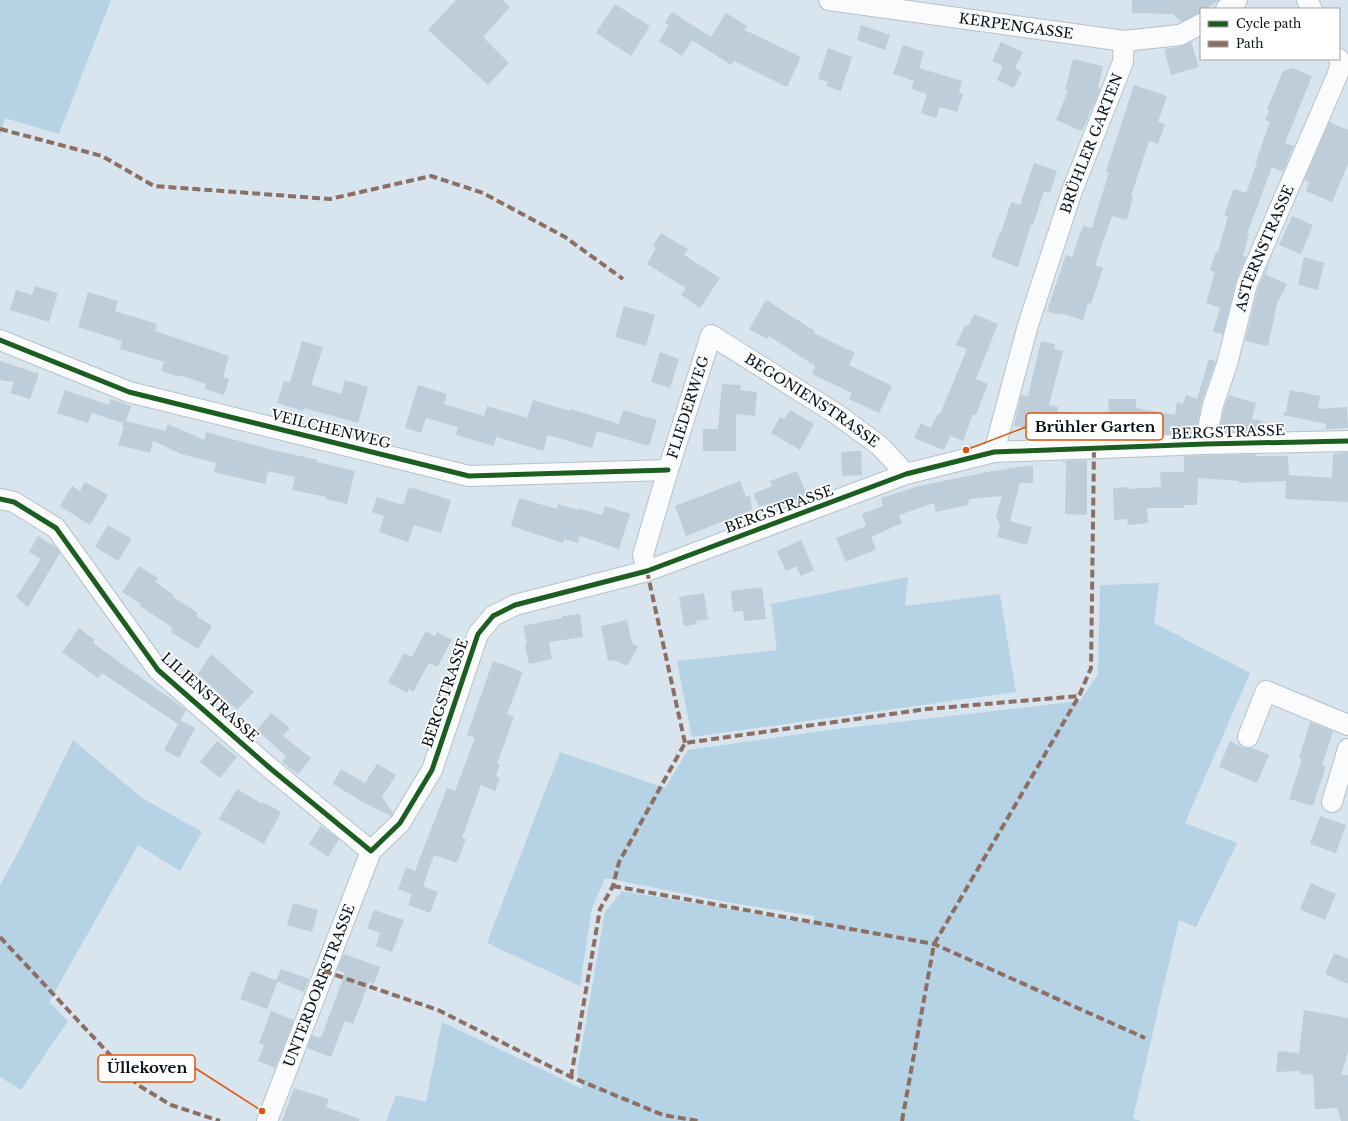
<svg xmlns="http://www.w3.org/2000/svg" width="1348" height="1121" viewBox="0 0 1348 1121" font-family="'Libre Baskerville',serif">
<style>
.green{fill:#b6d2e5}
.building{fill:#bdcdd9}
.lines{fill:none;stroke-linecap:round;stroke-linejoin:round}
.street-casing{stroke:#b7c1c8;stroke-width:22}
.street{stroke:#f9fbfc;stroke-width:20}
.quiet{stroke:#8d6e63;stroke-width:4;stroke-dasharray:8 4;stroke-linecap:butt}
.cycleway-casing{stroke:#fff;stroke-width:8}
.cycleway{stroke:#1b5e20;stroke-width:5}
.labels{text-anchor:middle;stroke-width:3.5;stroke-linejoin:round;paint-order:stroke}
.street-label{font-size:14px;fill:#091116;stroke:#fff}
.leader{fill:none;stroke:#dd550c;stroke-width:1.5}
.callout-dot{fill:#dd550c;stroke:#fff;stroke-width:1.5}
.callout{fill:#fff;stroke:#dd550c;stroke-width:1.5}
.callout-label{font-size:15px;text-anchor:middle;font-weight:bold;fill:#091116}
</style>
<rect width="100%" height="100%" fill="#d8e5ee"/>
<g class="green">
<polygon points="0,0 111,0 59,134 5,118 0,136"/>
<polygon points="908,577 905,606 1000,594 1016,692 692,737 677,661 777,650 771,604"/>
<polygon points="1159,583 1154,623 1250,673 1185,823 1237,843 1196,927 1179,920 1133,1118 1141,1121 386,1121 396,1095 426,1102 442,1022 583,1089 577,1073 605,912 622,891 812,923 815,916 732,903 605,878 592,908 580,986 487,943 560,752 665,788 688,750 829,730 1080,701 1098,674 1100,585"/>
<polygon points="73,740 142,798 202,832 180,871 138,845 49,1002 68,1021 21,1090 0,1077 0,885 22,845"/>
</g>
<g class="building">
<polygon points="456,0 503,0 510,7 483,37 509,63 488,85 428,30"/>
<polygon points="1132,0 1219,0 1206,9 1201,9 1200,13 1181,22 1173,14 1132,13"/>
<polygon points="615,4 650,26 631,56 596,33"/>
<polygon points="672,12 711,37 726,13 747,26 745,30 801,57 787,87 734,61 731,65 692,40 682,56 659,41 669,25 665,23"/>
<polygon points="861,25 890,35 885,50 857,40"/>
<polygon points="1001,42 1023,52 1015,68 1022,72 1014,88 997,80 1003,66 992,61"/>
<polygon points="1191,42 1199,67 1171,75 1164,49 1182,46"/>
<polygon points="903,45 924,52 919,68 962,81 959,92 963,94 957,112 940,107 936,118 921,113 927,94 911,89 914,81 893,74"/>
<polygon points="828,48 852,57 841,91 826,86 828,82 818,79"/>
<polygon points="1073,59 1103,66 1098,87 1100,90 1082,131 1056,120 1068,91 1065,90"/>
<polygon points="1292,68 1312,76 1285,143 1294,146 1283,172 1272,167 1247,234 1249,234 1243,256 1246,257 1236,281 1223,334 1213,332 1220,308 1206,303 1215,272 1210,270 1216,251 1218,252 1228,216 1224,215 1234,189 1246,193 1257,162 1256,161 1270,122 1265,120 1269,110 1267,109 1283,71"/>
<polygon points="1134,85 1167,96 1158,122 1165,124 1158,144 1149,141 1131,196 1133,197 1127,220 1112,216 1095,265 1103,268 1091,304 1088,303 1083,320 1060,313 1059,315 1047,311 1066,255 1072,257 1083,226 1092,228 1109,172 1106,171"/>
<polygon points="1329,122 1348,130 1348,164 1332,202 1306,191 1309,182 1304,180"/>
<polygon points="1034,163 1057,171 1050,193 1044,191 1033,225 1031,225 1018,267 991,257 1000,232 1001,233 1011,202 1020,205"/>
<polygon points="1292,216 1313,225 1301,254 1279,245"/>
<polygon points="661,233 688,249 684,255 720,278 700,308 681,295 686,288 647,264 656,248 653,246"/>
<polygon points="1304,257 1324,263 1318,290 1298,285"/>
<polygon points="1268,265 1269,266 1265,274 1287,284 1277,304 1268,346 1245,341 1258,288"/>
<polygon points="35,286 58,293 49,322 10,310 16,290 32,295"/>
<polygon points="88,292 118,301 115,311 157,324 155,331 229,356 223,377 229,379 224,395 205,389 206,384 180,375 179,377 161,371 164,362 120,349 122,341 78,327"/>
<polygon points="766,300 815,331 814,333 855,353 849,365 892,386 879,413 849,399 852,393 812,374 815,366 769,336 767,339 749,329"/>
<polygon points="624,306 655,315 646,346 615,337"/>
<polygon points="974,314 998,324 976,379 988,384 976,415 973,414 963,441 950,436 944,450 914,438 921,423 931,428 938,413 940,414 967,349 956,345 965,325 968,327"/>
<polygon points="302,341 323,347 311,385 341,394 345,380 368,387 358,423 304,408 303,411 277,403 284,381 290,383"/>
<polygon points="1041,341 1055,344 1054,349 1063,351 1049,405 1058,407 1058,412 1069,412 1069,430 1086,429 1086,437 1058,438 1057,434 1014,426 1021,395 1028,396"/>
<polygon points="660,352 679,359 670,388 651,382"/>
<polygon points="1209,359 1216,361 1202,401 1196,433 1110,436 1108,399 1136,399 1136,408 1175,415 1177,402 1183,404 1186,395 1197,399"/>
<polygon points="0,361 39,374 30,399 10,393 14,382 0,380"/>
<polygon points="722,384 741,385 740,390 757,392 755,416 736,414 736,451 703,451 703,429 718,429"/>
<polygon points="418,385 447,394 444,404 484,416 487,406 527,418 533,400 570,411 571,409 619,424 623,410 657,420 649,446 597,431 592,448 548,435 543,451 496,437 494,446 456,435 458,427 426,418 421,433 405,428"/>
<polygon points="65,390 109,405 111,399 131,406 126,421 165,431 168,424 204,440 206,432 273,450 318,460 317,462 355,471 347,504 326,499 326,497 292,490 295,477 268,471 265,484 214,472 216,463 181,454 153,441 150,453 118,445 124,427 122,426 123,423 92,413 88,423 57,413"/>
<polygon points="1290,390 1320,396 1318,409 1347,407 1348,428 1325,429 1327,424 1283,415 1284,412 1286,412"/>
<polygon points="1229,395 1256,403 1252,419 1263,421 1261,431 1219,432 1224,408"/>
<polygon points="790,410 814,424 800,450 771,433 780,417 784,419"/>
<polygon points="861,451 862,475 842,476 841,452"/>
<polygon points="1348,452 1348,502 1285,499 1286,481 1239,483 1239,481 1198,478 1197,505 1184,505 1184,508 1147,508 1148,523 1128,525 1127,519 1114,520 1113,488 1127,487 1127,489 1161,487 1160,472 1184,472 1184,456 1256,454 1256,456 1288,456 1289,475 1332,478 1333,454"/>
<polygon points="1087,460 1087,515 1065,514 1066,462 1063,462 1063,461"/>
<polygon points="1033,466 1033,483 1020,483 1010,521 1032,527 1027,545 997,537 1000,526 996,516 1002,496 969,499 968,505 936,512 934,503 899,515 902,523 871,537 876,549 846,562 836,538 866,526 862,514 883,506 881,498 919,486 987,472 1008,469 1008,468"/>
<polygon points="797,471 807,495 774,508 772,503 759,507 753,494 772,486 770,481"/>
<polygon points="740,481 746,497 750,495 752,510 686,536 675,506"/>
<polygon points="85,482 108,495 90,525 60,506 72,486 80,491"/>
<polygon points="409,487 451,500 441,533 414,525 408,542 379,532 384,516 372,512 377,497 403,505"/>
<polygon points="519,498 557,509 558,504 578,510 578,508 602,515 605,506 630,514 619,549 580,536 578,543 564,539 563,543 511,526"/>
<polygon points="108,525 132,539 118,561 95,547"/>
<polygon points="38,536 56,547 60,553 28,607 16,597 41,559 29,552"/>
<polygon points="801,540 814,570 801,576 796,566 786,571 777,551"/>
<polygon points="139,566 158,578 155,582 174,595 173,597 198,613 196,616 212,626 198,649 171,632 173,628 140,606 141,604 122,592"/>
<polygon points="762,587 766,619 744,621 743,611 733,612 731,591"/>
<polygon points="704,593 708,619 696,621 697,624 684,626 679,597"/>
<polygon points="580,614 583,637 549,642 552,659 529,664 525,645 527,644 523,626 562,618 562,616"/>
<polygon points="627,620 632,643 638,647 627,666 614,660 608,661 601,626"/>
<polygon points="79,628 95,640 93,643 186,710 178,724 102,673 98,678 62,652"/>
<polygon points="426,631 435,636 437,632 452,640 437,667 429,663 413,692 409,689 407,693 388,682 404,653 412,657"/>
<polygon points="211,654 254,692 237,710 198,674"/>
<polygon points="493,661 523,672 507,714 514,717 497,764 500,765 496,776 500,778 495,791 481,785 462,838 466,839 457,863 434,855 423,886 438,892 430,913 408,905 412,894 398,889 406,867 415,871 447,788 455,791 475,738 467,735"/>
<polygon points="271,713 290,728 283,736 311,758 298,774 282,762 286,756 257,730"/>
<polygon points="180,720 195,728 179,758 164,750"/>
<polygon points="1310,722 1333,731 1322,766 1326,766 1313,806 1289,799 1302,759 1299,758"/>
<polygon points="217,741 237,757 220,778 200,762"/>
<polygon points="1230,741 1244,748 1252,748 1269,755 1257,783 1219,767"/>
<polygon points="377,764 396,775 382,797 393,813 391,816 361,801 333,784 341,769 365,783"/>
<polygon points="237,789 262,804 263,802 281,812 264,844 219,819"/>
<polygon points="1320,816 1346,825 1336,853 1310,844"/>
<polygon points="321,826 339,839 328,857 309,844"/>
<polygon points="1311,883 1336,894 1325,920 1300,909"/>
<polygon points="293,903 318,910 312,932 287,925"/>
<polygon points="374,910 404,920 392,952 376,946 380,933 367,928"/>
<polygon points="1334,953 1348,959 1348,984 1325,974"/>
<polygon points="344,954 380,967 374,984 369,982 353,1024 345,1021 331,1057 307,1048 312,1035 321,1038 345,973 337,970"/>
<polygon points="281,969 309,979 304,992 276,981"/>
<polygon points="251,971 278,981 267,1009 240,999"/>
<polygon points="1304,1010 1348,1018 1348,1052 1341,1075 1348,1075 1348,1121 1341,1121 1337,1108 1315,1109 1313,1074 1301,1075 1300,1071 1276,1072 1278,1051 1299,1053"/>
<polygon points="271,1011 294,1020 275,1068 258,1061 264,1046 259,1043"/>
<polygon points="294,1088 329,1099 326,1107 360,1119 359,1121 282,1121"/>
</g>
<g class="lines">
<defs>
<g id="street">
<path id="s1" d="M829 0 1124 41 1180 35 1201 24"/>
<polyline points="1307,0 1312,9"/>
<polyline points="1226,9 1237,0"/>
<polyline points="0,340 129,392 469,476 668,470"/>
<path id="s2" d="M1205 444 1213 405 1227 364 1247 284 1337 76 1341 64 1339 59"/>
<path id="s3" d="M994 452 1028 325 1072 191 1123 62 1124 41"/>
<polyline points="0,499 14,502 56,528 158,670 271,769 371,851"/>
<path id="s4" d="M647 571 643 555 668 470 711 335 838 415 880 446 906 474"/>
<polyline points="1248,737 1266,691 1348,725"/>
<polyline points="1332,802 1348,749"/>
<path id="s5" d="M267 1121 371 851 400 823 432 770 478 634 493 616 515 605 647 571 906 474 994 452 1205 444 1348 441"/>
</g>
</defs>
<use href="#street" class="street-casing"/>
<use href="#street" class="street"/>
<g class="quiet">
<polyline points="0,129 102,156 154,186 330,199 431,176 483,193 565,237 623,279"/>
<polyline points="647,571 685,743"/>
<polyline points="613,886 934,944 1145,1038"/>
<polyline points="0,937 138,1085 171,1105 220,1121"/>
<polyline points="324,971 438,1010 571,1077 663,1115 698,1121"/>
<polyline points="571,1077 600,909 613,886 619,862 685,743 927,709 1079,696"/>
<polyline points="902,1121 934,944 1079,696 1091,668 1094,449"/>
</g>
<defs>
<g id="cycleway">
<polyline points="0,340 129,392 469,476 668,470"/>
<polyline points="0,499 14,502 56,528 158,670 271,769 371,851 400,823 432,770 478,634 493,616 515,605 647,571 906,474 994,452 1205,444 1348,441"/>
</g>
</defs>
<use href="#cycleway" class="cycleway-casing"/>
<use href="#cycleway" class="cycleway"/>
</g>
<g class="labels">
<g class="street-label">
<text dy="5" stroke="none"><textPath href="#s1" startOffset="189">KERPENGASSE</textPath></text>
<text dy="5" stroke="none"><textPath href="#s3" startOffset="324">BRÜHLER GARTEN</textPath></text>
<text dy="5" stroke="none"><textPath href="#s2" startOffset="205">ASTERNSTRASSE</textPath></text>
<text dy="5" stroke="none"><textPath href="#s4" startOffset="367">BEGONIENSTRASSE</textPath></text>
<text dy="5" stroke="none"><textPath href="#s4" startOffset="171">FLIEDERWEG</textPath></text>
<text transform="translate(331 429) rotate(14)" y="5">VEILCHENWEG</text>
<text transform="translate(1228 432) rotate(-2)" y="5">BERGSTRASSE</text>
<text transform="translate(779 509) rotate(-20)" y="5">BERGSTRASSE</text>
<text transform="translate(445 693) rotate(-71)" y="5">BERGSTRASSE</text>
<text transform="translate(210 697) rotate(42)" y="5">LILIENSTRASSE</text>
<text dy="5" stroke="none"><textPath href="#s5" startOffset="145">UNTERDORFSTRASSE</textPath></text>
</g>
</g>
<path class="leader" d="M966 450L1026 427M262 1111L195 1068"/>
<g class="callout-dot">
<circle cx="966" cy="450" r="4"/>
<circle cx="262" cy="1111" r="4"/>
</g>
<g class="callout">
<rect x="1026" y="413" width="137" height="27" rx="4"/>
<rect x="98" y="1055" width="97" height="27" rx="4"/>
</g>
<g class="callout-label">
<text x="1095" y="432">Brühler Garten</text>
<text x="147" y="1073">Üllekoven</text>
</g>
<rect x="1200" y="8" width="140" height="52" fill="#ffffff" stroke="#9da0a2"/>
<rect x="1208" y="21" width="20" height="6" fill="#1b5e20" stroke="#9da0a2"/>
<text x="1236" y="28" font-size="12" fill="#091116">Cycle path</text>
<rect x="1208" y="41" width="20" height="6" fill="#8d6e63" stroke="#9da0a2"/>
<text x="1236" y="48" font-size="12" fill="#091116">Path</text>
</svg>
